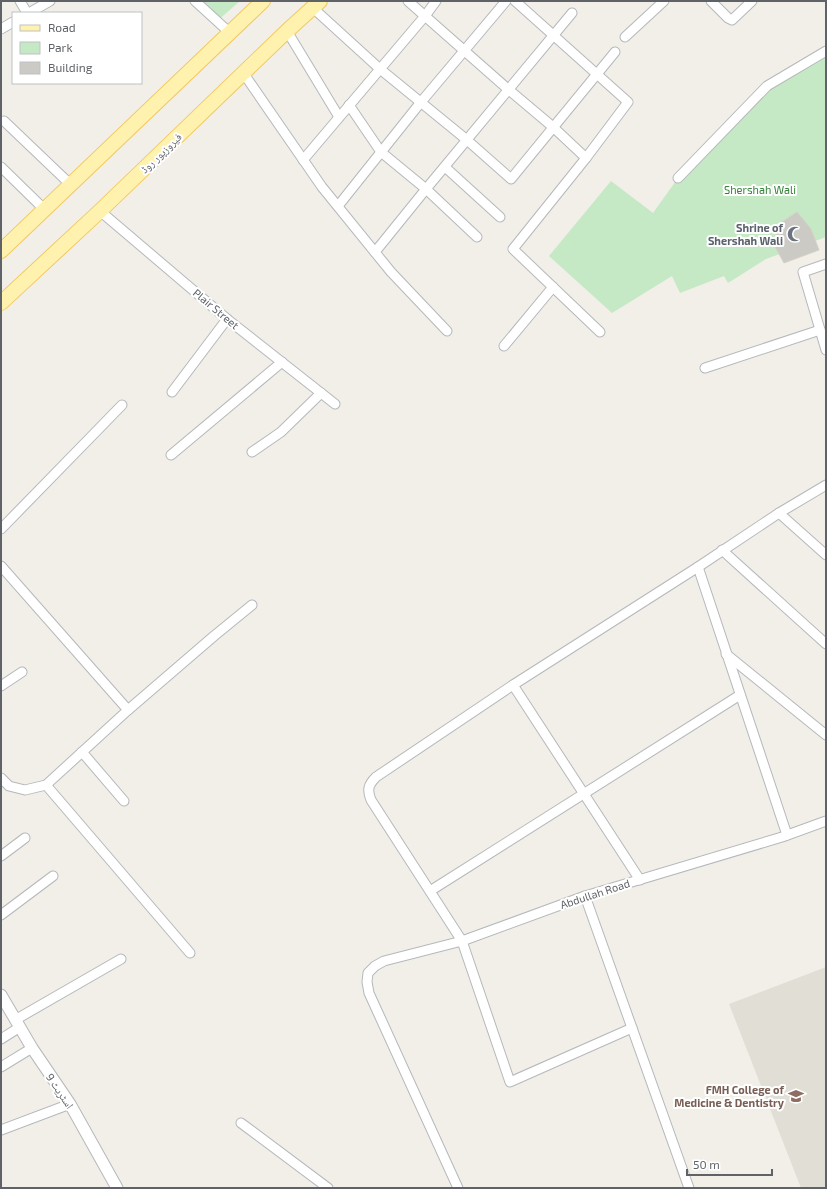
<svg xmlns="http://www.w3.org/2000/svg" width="827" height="1189" viewBox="0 0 827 1189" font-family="'Exo 2','Noto Naskh Arabic',sans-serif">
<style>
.education{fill:#e1ded6}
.green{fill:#c5e8c5}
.building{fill:#cccac5;stroke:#d6d1c6}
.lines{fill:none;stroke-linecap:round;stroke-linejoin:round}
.minor-casing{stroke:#b5b8bc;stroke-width:11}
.tertiary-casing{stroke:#b5b8bc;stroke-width:13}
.primary-casing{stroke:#f2c960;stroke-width:16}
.minor{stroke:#fff;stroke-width:9}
.tertiary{stroke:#fff;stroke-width:11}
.primary{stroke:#fff2af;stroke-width:14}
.labels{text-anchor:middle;stroke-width:4;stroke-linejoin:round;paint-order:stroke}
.street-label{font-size:11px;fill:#5f6368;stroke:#fff}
.park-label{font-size:11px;fill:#348238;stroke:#fff}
.worship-label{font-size:11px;font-weight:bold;fill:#5b616d;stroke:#fff;text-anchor:end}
.education-label{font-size:11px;font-weight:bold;fill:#785e54;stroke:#fff;text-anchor:end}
</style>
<rect width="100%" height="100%" fill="#f1efe8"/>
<polygon class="education" points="826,967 826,1188 801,1188 729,1004"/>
<g class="green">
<polygon points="195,1 240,1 217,21"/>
<polygon points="826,51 826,237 766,259 728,283 724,276 680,293 672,276 612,313 549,256 611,181 653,213 678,178 767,86"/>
</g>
<polygon class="building" points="797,212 811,229 819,250 784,263 773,243 779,239 773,228"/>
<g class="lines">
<defs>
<g id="minor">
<polyline points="20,1 27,13"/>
<polyline points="195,1 229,32"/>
<polyline points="408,1 509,90 553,127 586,158"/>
<polyline points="515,1 628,102 586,158 513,249 600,332"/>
<polyline points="711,1 728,18 732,20 752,1"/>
<polyline points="313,8 380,69 467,140 511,179 615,52"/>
<polyline points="29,13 50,1"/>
<polyline points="1,29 13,22"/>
<polyline points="287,31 339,117"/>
<polyline points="625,37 664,1"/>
<polyline points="244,74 322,187 391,272 447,331"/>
<polyline points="349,105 381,152 426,189 477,237"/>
<polyline points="4,121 70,184"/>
<polyline points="303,160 425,16 436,1"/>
<polyline points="1,167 44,209"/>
<polyline points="445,167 500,217"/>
<polyline points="678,178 767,86 826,51"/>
<polyline points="338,206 421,102 506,1"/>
<polyline points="100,211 227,319 335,404"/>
<polyline points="375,252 426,189 572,13"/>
<polyline points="826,264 803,272 826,350"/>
<polyline points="504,346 553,287"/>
<polyline points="705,368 820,330"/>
<polyline points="172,392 227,319"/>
<polyline points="252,452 281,432 321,393"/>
<polyline points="171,455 282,362"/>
<polyline points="779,513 826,555"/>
<polyline points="1,529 122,405"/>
<polyline points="722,550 826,644"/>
<polyline points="1,566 128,710"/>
<polyline points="698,567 787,835"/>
<polyline points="726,654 826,735"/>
<polyline points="513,685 640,880"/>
<polyline points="1,686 22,672"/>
<polyline points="82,752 124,801"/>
<polyline points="1,778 9,786 25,790 46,785 128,710 214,636 252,605"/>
<polyline points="46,785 190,953"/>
<polyline points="1,856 25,838"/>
<polyline points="430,891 740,695"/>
<polyline points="585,896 689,1188"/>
<polyline points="1,915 53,876"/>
<polyline points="15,1020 121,959"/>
<path d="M632 1028 510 1082 462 941 371 800C367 790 368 785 376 777L513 685 698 567 779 513 826 485"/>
<polyline points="1,1039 20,1027"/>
<polyline points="1,1067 32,1048"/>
<polyline points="241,1123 328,1188"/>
<polyline points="1,1130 70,1104"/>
<polyline points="458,1188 369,993 367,982 368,973 375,966 384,961 462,941 585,896 782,837 826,821"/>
</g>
<polyline id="tertiary" points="1,995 32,1048 70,1104 117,1188"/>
<g id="primary">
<polyline points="1,251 263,1"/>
<polyline points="1,303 100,211 287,31 320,1"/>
</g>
</defs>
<use href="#minor" class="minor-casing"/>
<use href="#tertiary" class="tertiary-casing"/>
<use href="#primary" class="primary-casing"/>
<use href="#minor" class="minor"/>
<use href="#tertiary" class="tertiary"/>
<use href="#primary" class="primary"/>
</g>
<defs>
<symbol id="mosque-bare" viewBox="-9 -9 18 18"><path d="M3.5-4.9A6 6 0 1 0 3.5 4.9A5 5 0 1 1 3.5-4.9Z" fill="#6b7280" stroke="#fff" stroke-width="2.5" paint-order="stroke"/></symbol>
<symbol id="university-bare" viewBox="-9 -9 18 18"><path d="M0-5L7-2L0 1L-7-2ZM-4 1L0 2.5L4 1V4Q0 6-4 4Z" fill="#8d6e63" stroke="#fff" stroke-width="2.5" paint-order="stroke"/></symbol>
</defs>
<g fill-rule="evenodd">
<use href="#mosque-bare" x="784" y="223" width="22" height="22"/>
<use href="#university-bare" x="785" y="1085" width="22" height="22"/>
</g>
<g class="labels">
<g class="street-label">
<text transform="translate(161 153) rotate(-44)" y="4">فیروزپور روڈ</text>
<text transform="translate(216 309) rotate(40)" y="4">Plair Street</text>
<text transform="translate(595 894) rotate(-18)" y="4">Abdullah Road</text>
<text transform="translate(60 1091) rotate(56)" y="4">اسٹریٹ 9</text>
</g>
<g class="park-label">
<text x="760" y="194">Shershah Wali</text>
</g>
<g class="worship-label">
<text x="783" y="232">Shrine of<tspan x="783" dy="13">Shershah Wali</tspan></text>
</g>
<g class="education-label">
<text x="784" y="1094">FMH College of<tspan x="784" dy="13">Medicine &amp; Dentistry</tspan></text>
</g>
</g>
<rect width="827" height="1189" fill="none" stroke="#5f6368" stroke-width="4"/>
<rect x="12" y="12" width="130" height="72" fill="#ffffff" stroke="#bfc1c3"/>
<rect x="20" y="25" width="20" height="6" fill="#fff2af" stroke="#bfc1c3"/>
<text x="48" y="32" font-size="12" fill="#5f6368">Road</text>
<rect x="20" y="42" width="20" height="12" fill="#c5e8c5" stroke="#bfc1c3"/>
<text x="48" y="52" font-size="12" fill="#5f6368">Park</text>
<rect x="20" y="62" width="20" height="12" fill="#cccac5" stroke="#bfc1c3"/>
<text x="48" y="72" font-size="12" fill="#5f6368">Building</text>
<path d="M687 1169v6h85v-6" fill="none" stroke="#5f6368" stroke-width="2"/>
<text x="693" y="1169" font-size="12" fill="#5f6368" stroke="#ffffff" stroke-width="3" paint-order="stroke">50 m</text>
</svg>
